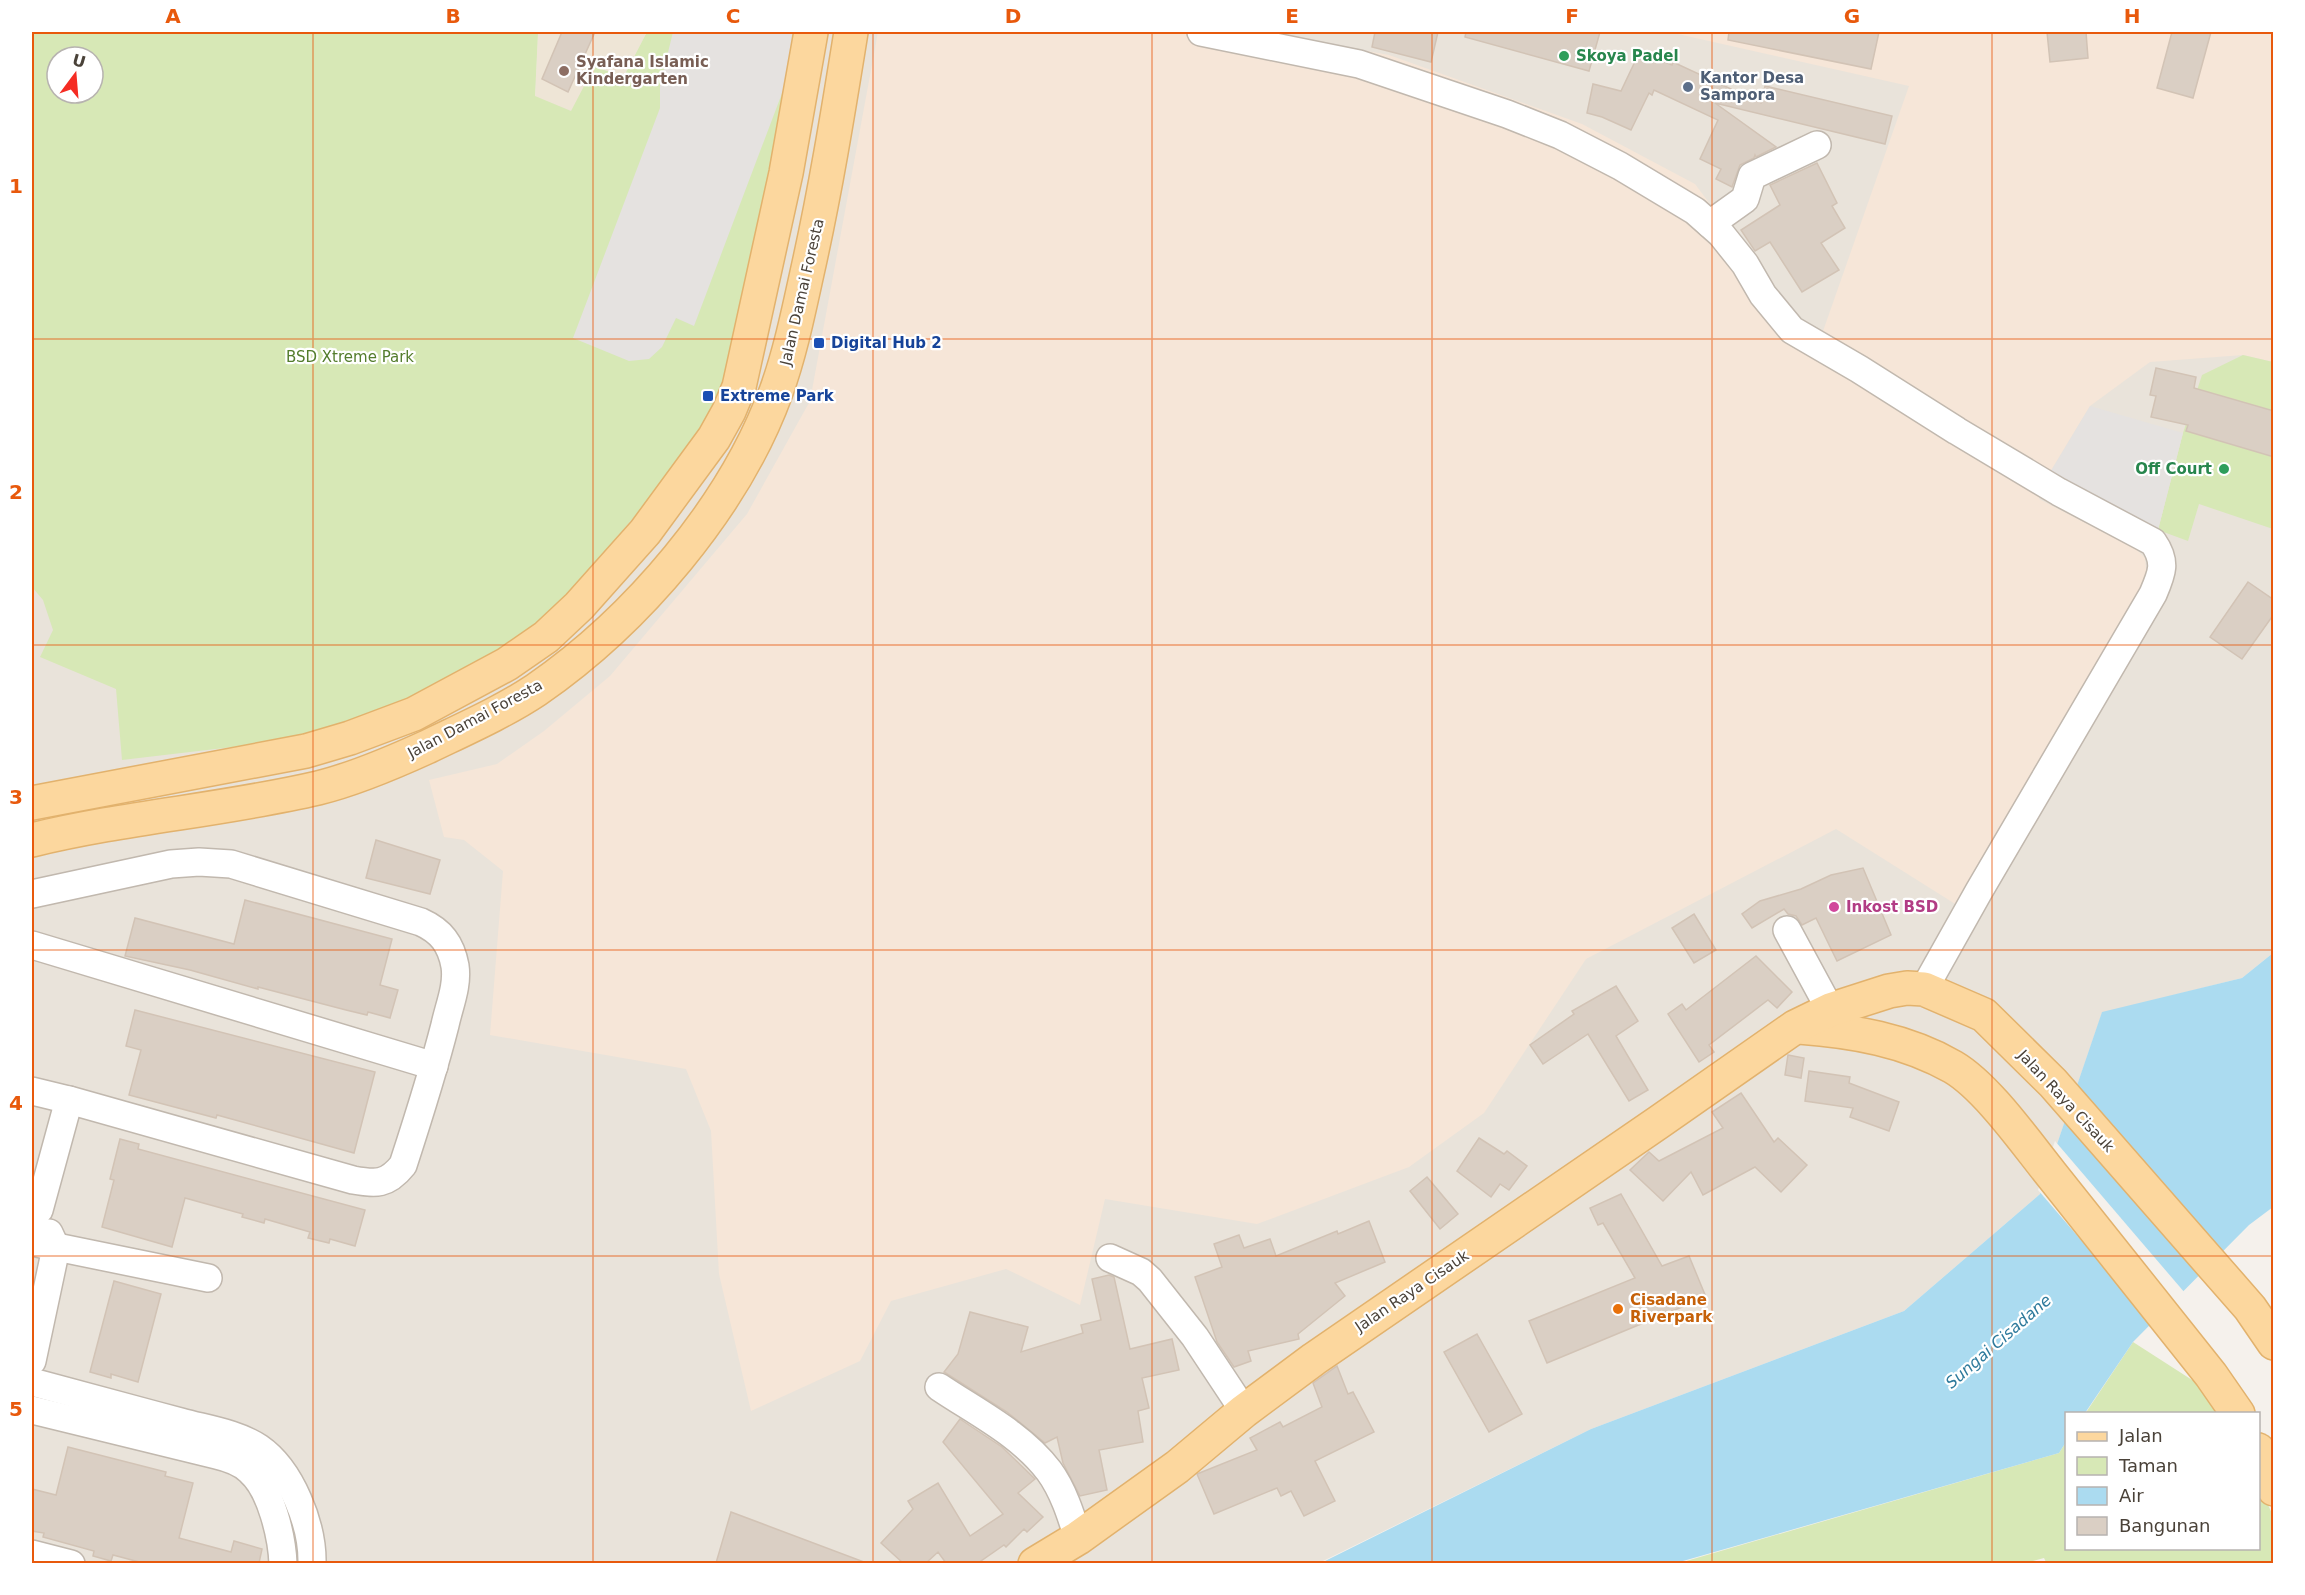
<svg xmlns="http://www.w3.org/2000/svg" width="2305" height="1595" viewBox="0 0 2305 1595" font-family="'DejaVu Sans',sans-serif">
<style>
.residential{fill:#e9e3da;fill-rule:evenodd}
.commercial{fill:#f6e6d8}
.education{fill:#eee5d6}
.green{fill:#d7e8b6;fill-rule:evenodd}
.parking{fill:#e5e2e0}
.water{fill:#abdbf0}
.pier{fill:#f5f1ec}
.building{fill:#dacfc4;stroke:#d2c3b5;stroke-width:1.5}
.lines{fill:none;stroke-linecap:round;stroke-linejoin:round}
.minor-casing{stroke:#c1b8ae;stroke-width:30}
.major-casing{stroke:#e2b26d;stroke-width:36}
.minor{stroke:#fff;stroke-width:27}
.major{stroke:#fcd79e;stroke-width:33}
.grid{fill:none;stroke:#e8590c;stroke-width:1.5;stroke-opacity:0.55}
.leisure-dot{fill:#2e9e5b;stroke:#fff;stroke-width:2}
.education-dot{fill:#8d6e63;stroke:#fff;stroke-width:2}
.service-dot{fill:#5c6f8a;stroke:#fff;stroke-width:2}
.transit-dot{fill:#1a4fb4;stroke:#fff;stroke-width:2}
.hotel-dot{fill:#d1479c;stroke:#fff;stroke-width:2}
.food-dot{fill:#e8710a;stroke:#fff;stroke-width:2}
.labels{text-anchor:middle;stroke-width:4.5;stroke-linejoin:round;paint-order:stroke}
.leisure-label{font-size:15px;font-weight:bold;fill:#27864d;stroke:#fff;text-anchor:start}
.education-label{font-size:15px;font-weight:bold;fill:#785e54;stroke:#fff;text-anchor:start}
.service-label{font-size:15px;font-weight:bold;fill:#4e5e75;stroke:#fff;text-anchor:start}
.street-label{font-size:15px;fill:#4a4239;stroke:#fff}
.transit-label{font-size:15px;font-weight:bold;fill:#164399;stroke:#fff;text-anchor:start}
.park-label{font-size:15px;fill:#537c2c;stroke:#fff}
.hotel-label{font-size:15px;font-weight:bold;fill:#b23c85;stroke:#fff;text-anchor:start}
.food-label{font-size:15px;font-weight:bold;fill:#c56008;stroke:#fff;text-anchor:start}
.water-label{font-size:16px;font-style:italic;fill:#2e7a9c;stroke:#fff}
.neatline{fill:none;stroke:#e8590c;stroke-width:2}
.grid-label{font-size:20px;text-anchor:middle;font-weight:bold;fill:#e8590c}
</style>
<rect width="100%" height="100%" fill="#f5f1ec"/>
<path class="residential" d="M32 32H538L535 96 594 67 624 76 647 32H2273V953L2242 978 2102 1013 2040 1194 1904 1311 1591 1429 1319 1563 32 1564ZM57 57H93V93H57Z"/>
<polygon class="commercial" points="878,32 1265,32 1389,55 1582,124 1695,184 1790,311 1822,334 1909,86 1669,32 2273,32 2273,362 2243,355 2150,362 2090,406 2049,474 2039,499 2136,549 2145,558 2147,578 1960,907 1836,829 1586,959 1484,1113 1409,1167 1257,1224 1105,1199 1080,1305 1006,1269 891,1301 860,1361 751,1411 719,1274 711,1131 686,1069 490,1035 503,871 464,840 444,837 429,780 497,764 544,731 610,676 747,514 810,401"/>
<polygon class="education" points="538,32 647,32 624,76 594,67 572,111 535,97"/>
<g class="green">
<path d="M32 32H538L535 96 571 111 594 67 624 76 647 32H794L755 292 715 408 650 498 568 595 473 677 327 736 122 760 116 689 40 657 53 630 43 600 32 587ZM57 57H93V93H57Z"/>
<polygon points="2243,355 2273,362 2273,529 2199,504 2188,541 2158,530 2183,433 2202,375"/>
<polygon points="2133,1342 2217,1396 2225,1414 2085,1414"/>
<polygon points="2066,1442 2066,1548 2258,1548 2259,1484 2273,1516 2273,1563 2047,1564 2044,1558 2022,1564 1676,1564 2059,1453"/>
</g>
<g class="parking">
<polygon points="673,32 794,32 787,80 694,326 676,318 662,347 649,359 629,361 573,338 660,108 660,85"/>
<polygon points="2090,406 2183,433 2158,530 2049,474"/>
</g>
<polygon class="water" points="2273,953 2273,1207 2249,1225 2133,1342 2085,1413 2066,1414 2066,1442 2059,1453 1676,1563 1319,1564 1591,1429 1904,1311 2040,1194 2102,1012 2242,978"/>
<polygon class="pier" points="2055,1141 2185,1293 2154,1325 2038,1190"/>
<g class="building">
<polygon points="562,32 595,32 568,92 542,79"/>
<polygon points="1375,32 1438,32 1431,62 1372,47"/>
<polygon points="1466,32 1600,32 1589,71 1465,37"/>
<polygon points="1729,32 1879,32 1871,69 1728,40"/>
<polygon points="2047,32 2086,32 2088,58 2050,62"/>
<polygon points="2172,32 2211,32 2193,98 2157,88"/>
<polygon points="1640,51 1672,65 1673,62 1761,103 1765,86 1892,116 1885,144 1715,103 1776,147 1756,157 1755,155 1754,158 1740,165 1732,187 1716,179 1721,169 1700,159 1718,120 1654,90 1652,95 1649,93 1631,130 1602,117 1587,113 1593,84 1621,91"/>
<polygon points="1817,163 1837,203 1832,206 1845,228 1821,243 1839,270 1802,292 1770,242 1755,251 1741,230 1780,205 1770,185"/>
<polygon points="2156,368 2196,377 2194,388 2274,411 2274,457 2186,431 2188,425 2151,417 2156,396 2150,395"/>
<polygon points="2248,582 2274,600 2274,614 2242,659 2210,637"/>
<polygon points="376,840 440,860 430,894 366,878"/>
<polygon points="1863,868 1891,935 1837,961 1816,918 1802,925 1796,916 1788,914 1784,909 1752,928 1742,914 1760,901 1801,889 1831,875"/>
<polygon points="245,900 392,939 380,985 398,990 390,1018 368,1012 367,1015 346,1010 258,987 258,989 190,970 125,956 135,918 234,944"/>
<polygon points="1694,914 1716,950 1694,963 1672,928"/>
<polygon points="1756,956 1792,992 1777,1008 1768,1000 1709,1045 1714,1052 1699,1062 1668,1014 1682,1004 1686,1010"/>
<polygon points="1616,986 1638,1021 1616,1036 1648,1090 1629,1101 1588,1034 1543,1064 1530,1045 1574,1014 1572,1011"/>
<polygon points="135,1010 375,1072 354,1153 217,1115 216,1118 129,1095 141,1050 126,1046"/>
<polygon points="1788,1055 1804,1058 1801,1078 1785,1075"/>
<polygon points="1809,1071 1850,1077 1849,1083 1899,1102 1889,1131 1850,1117 1853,1108 1805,1101"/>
<polygon points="1741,1093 1774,1142 1778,1138 1807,1165 1781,1192 1755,1167 1703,1195 1691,1172 1663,1201 1630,1170 1649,1152 1659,1161 1723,1128 1712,1112"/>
<polygon points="1479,1138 1504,1154 1507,1151 1527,1166 1509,1190 1500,1184 1491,1197 1457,1171"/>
<polygon points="120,1139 139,1144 138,1149 365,1210 355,1246 330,1239 329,1243 308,1238 310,1232 265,1219 264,1223 242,1217 243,1214 185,1198 172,1247 102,1227 114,1180 110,1179"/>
<polygon points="1427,1177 1458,1214 1440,1229 1410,1191"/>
<polygon points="1621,1194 1662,1266 1689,1256 1706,1297 1547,1363 1529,1321 1635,1278 1603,1223 1598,1225 1590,1208"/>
<polygon points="1369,1221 1385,1262 1335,1283 1345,1296 1298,1334 1299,1339 1248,1351 1251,1361 1234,1367 1217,1342 1195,1277 1222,1267 1214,1244 1239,1235 1244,1248 1270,1239 1276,1256 1337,1231 1338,1234"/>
<polygon points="1109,1275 1114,1277 1130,1349 1172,1339 1179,1370 1142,1378 1149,1408 1138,1411 1143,1442 1099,1450 1107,1490 1080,1496 1063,1463 1057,1437 1045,1443 1007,1412 944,1372 958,1354 970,1312 1028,1327 1021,1352 1083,1333 1081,1325 1101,1320 1092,1279"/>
<polygon points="114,1281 161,1294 138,1382 111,1374 111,1378 90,1372"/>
<polygon points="1477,1334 1522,1414 1489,1432 1444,1352"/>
<polygon points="1337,1366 1348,1394 1353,1392 1374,1432 1315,1461 1335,1501 1304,1516 1291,1491 1281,1496 1277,1488 1214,1514 1197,1474 1257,1450 1250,1438 1280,1422 1283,1427 1322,1407 1313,1383"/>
<polygon points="960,1419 1002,1447 1035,1479 1018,1493 1043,1517 1027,1532 1024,1529 1006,1547 1004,1545 978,1563 946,1563 938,1552 926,1563 903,1563 881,1543 913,1509 908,1501 938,1483 970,1536 1003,1514 943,1442"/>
<polygon points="68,1447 166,1472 165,1476 193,1483 179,1538 231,1552 234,1541 262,1549 259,1563 143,1563 113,1555 111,1561 93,1556 94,1551 43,1537 44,1533 32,1531 32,1489 56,1495"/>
<polygon points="731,1512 864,1562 864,1563 716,1563"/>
</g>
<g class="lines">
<defs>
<g id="minor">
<path d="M1201 32 1359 64 1507 114 1560 135 1620 166 1695 211 1721 234 1745 264 1763 295 1792 330 1859 369 1957 431 2059 492 2153 542C2167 562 2162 573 2153 594L1979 891 1924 989"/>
<polyline points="1710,224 1745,199 1752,176 1817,145"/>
<path d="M32 894 171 864 199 862 231 864 421 922C441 931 451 944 455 966 458 986 449 1006 445 1025 433 1072 418 1119 403 1165 387 1185 376 1184 353 1180L69 1100 39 1210 32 1217"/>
<polyline points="1787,930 1839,1026"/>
<polyline points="32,945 434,1066"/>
<polyline points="32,1091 69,1100"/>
<polyline points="32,1242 208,1278"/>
<polyline points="1110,1258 1141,1272 1150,1280 1195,1337 1244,1411"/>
<polyline points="32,1361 56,1248 49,1233"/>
<path d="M32 1382C81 1395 131 1409 181 1422 206 1429 237 1433 259 1448 291 1470 313 1525 312 1564"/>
<path d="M939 1387C976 1412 1021 1434 1049 1471 1063 1490 1071 1515 1078 1538"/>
<path d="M32 1410 216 1455C229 1458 241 1462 250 1471 271 1489 282 1537 283 1564"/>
<polyline points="32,1554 71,1564"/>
</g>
<g id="major">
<polyline points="32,803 306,751 350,738 414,714 507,664 546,637 579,606 645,532 714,438 729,411 739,387 786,173 811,32"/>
<path d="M32 840C126 817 224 810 318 788 355 779 392 763 427 747 462 730 503 712 536 690 636 621 734 507 776 392 790 353 798 314 807 273 825 193 838 113 851 32"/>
<path d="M1799 1027C1853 1031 1906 1040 1953 1067 1987 1087 2026 1143 2051 1174 2104 1241 2158 1308 2211 1375L2238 1414"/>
<polyline points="2258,1450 2274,1489"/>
<polyline points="1035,1564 1078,1538 1177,1467 1244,1411 1314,1359 1659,1122 1795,1027 1830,1010 1889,991 1907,988 1924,989 1984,1015 2053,1083 2250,1308 2274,1343"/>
</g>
</defs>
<use href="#minor" class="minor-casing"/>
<use href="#major" class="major-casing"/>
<use href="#minor" class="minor"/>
<use href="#major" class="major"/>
</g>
<path class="grid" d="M313 32V1564M593 32V1564M873 32V1564M1152 32V1564M1432 32V1564M1712 32V1564M1992 32V1564M32 339H2274M32 645H2274M32 950H2274M32 1256H2274"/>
<g class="leisure-dot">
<circle cx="1564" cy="56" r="6"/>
<circle cx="2224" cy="469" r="6"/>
</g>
<circle class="education-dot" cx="564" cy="71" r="6"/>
<circle class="service-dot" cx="1688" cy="87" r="6"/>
<g class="transit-dot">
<rect x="813" y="337" width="12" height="12" rx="3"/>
<rect x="702" y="390" width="12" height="12" rx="3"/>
</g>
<circle class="hotel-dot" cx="1834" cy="907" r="6"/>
<circle class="food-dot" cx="1618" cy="1309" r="6"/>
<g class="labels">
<g class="leisure-label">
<text x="1576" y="61">Skoya Padel</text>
<text x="2212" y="474" text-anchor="end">Off Court</text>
</g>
<g class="education-label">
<text x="576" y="67">Syafana Islamic<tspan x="576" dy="17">Kindergarten</tspan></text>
</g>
<g class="service-label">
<text x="1700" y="83">Kantor Desa<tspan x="1700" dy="17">Sampora</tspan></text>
</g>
<g class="street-label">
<text transform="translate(802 292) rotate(-77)" y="5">Jalan Damai Foresta</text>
<text transform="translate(475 719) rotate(-28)" y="5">Jalan Damai Foresta</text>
<text transform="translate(2066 1101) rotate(47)" y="5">Jalan Raya Cisauk</text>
<text transform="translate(1412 1291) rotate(-34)" y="5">Jalan Raya Cisauk</text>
</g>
<g class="transit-label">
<text x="831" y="348">Digital Hub 2</text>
<text x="720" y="401">Extreme Park</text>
</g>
<g class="park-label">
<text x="350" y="362">BSD Xtreme Park</text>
</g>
<g class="hotel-label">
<text x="1846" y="912">Inkost BSD</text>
</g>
<g class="food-label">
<text x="1630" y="1305">Cisadane<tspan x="1630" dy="17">Riverpark</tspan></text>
</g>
<g class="water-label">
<text transform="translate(1998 1341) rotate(-41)" y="6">Sungai Cisadane</text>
</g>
</g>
<rect width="2305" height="1595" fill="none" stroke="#ffffff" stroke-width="66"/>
<rect x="2065" y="1412" width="195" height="138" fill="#ffffff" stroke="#b7b3b0" stroke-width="1.5"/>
<rect x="2077" y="1432" width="30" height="9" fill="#fcd79e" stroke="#b7b3b0" stroke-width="1.5"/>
<text x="2119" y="1442" font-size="18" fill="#4a4239">Jalan</text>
<rect x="2077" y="1457" width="30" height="18" fill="#d7e8b6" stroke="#b7b3b0" stroke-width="1.5"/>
<text x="2119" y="1472" font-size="18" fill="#4a4239">Taman</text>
<rect x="2077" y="1487" width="30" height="18" fill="#abdbf0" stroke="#b7b3b0" stroke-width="1.5"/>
<text x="2119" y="1502" font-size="18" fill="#4a4239">Air</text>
<rect x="2077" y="1517" width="30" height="18" fill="#dacfc4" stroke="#b7b3b0" stroke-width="1.5"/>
<text x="2119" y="1532" font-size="18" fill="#4a4239">Bangunan</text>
<g transform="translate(75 75) rotate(16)"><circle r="28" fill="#ffffff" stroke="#b7b3b0" stroke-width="1.5"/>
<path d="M0-4.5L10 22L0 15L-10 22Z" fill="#f52c23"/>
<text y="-9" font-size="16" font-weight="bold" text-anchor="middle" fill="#4a4239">U</text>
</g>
<rect x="33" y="33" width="2239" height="1529" class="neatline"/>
<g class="grid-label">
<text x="173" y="23">A</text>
<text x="453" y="23">B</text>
<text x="733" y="23">C</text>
<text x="1013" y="23">D</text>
<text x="1292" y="23">E</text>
<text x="1572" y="23">F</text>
<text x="1852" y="23">G</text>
<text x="2132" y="23">H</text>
<text x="16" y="193">1</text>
<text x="16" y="499">2</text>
<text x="16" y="804">3</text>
<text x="16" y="1110">4</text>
<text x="16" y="1416">5</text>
</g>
</svg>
